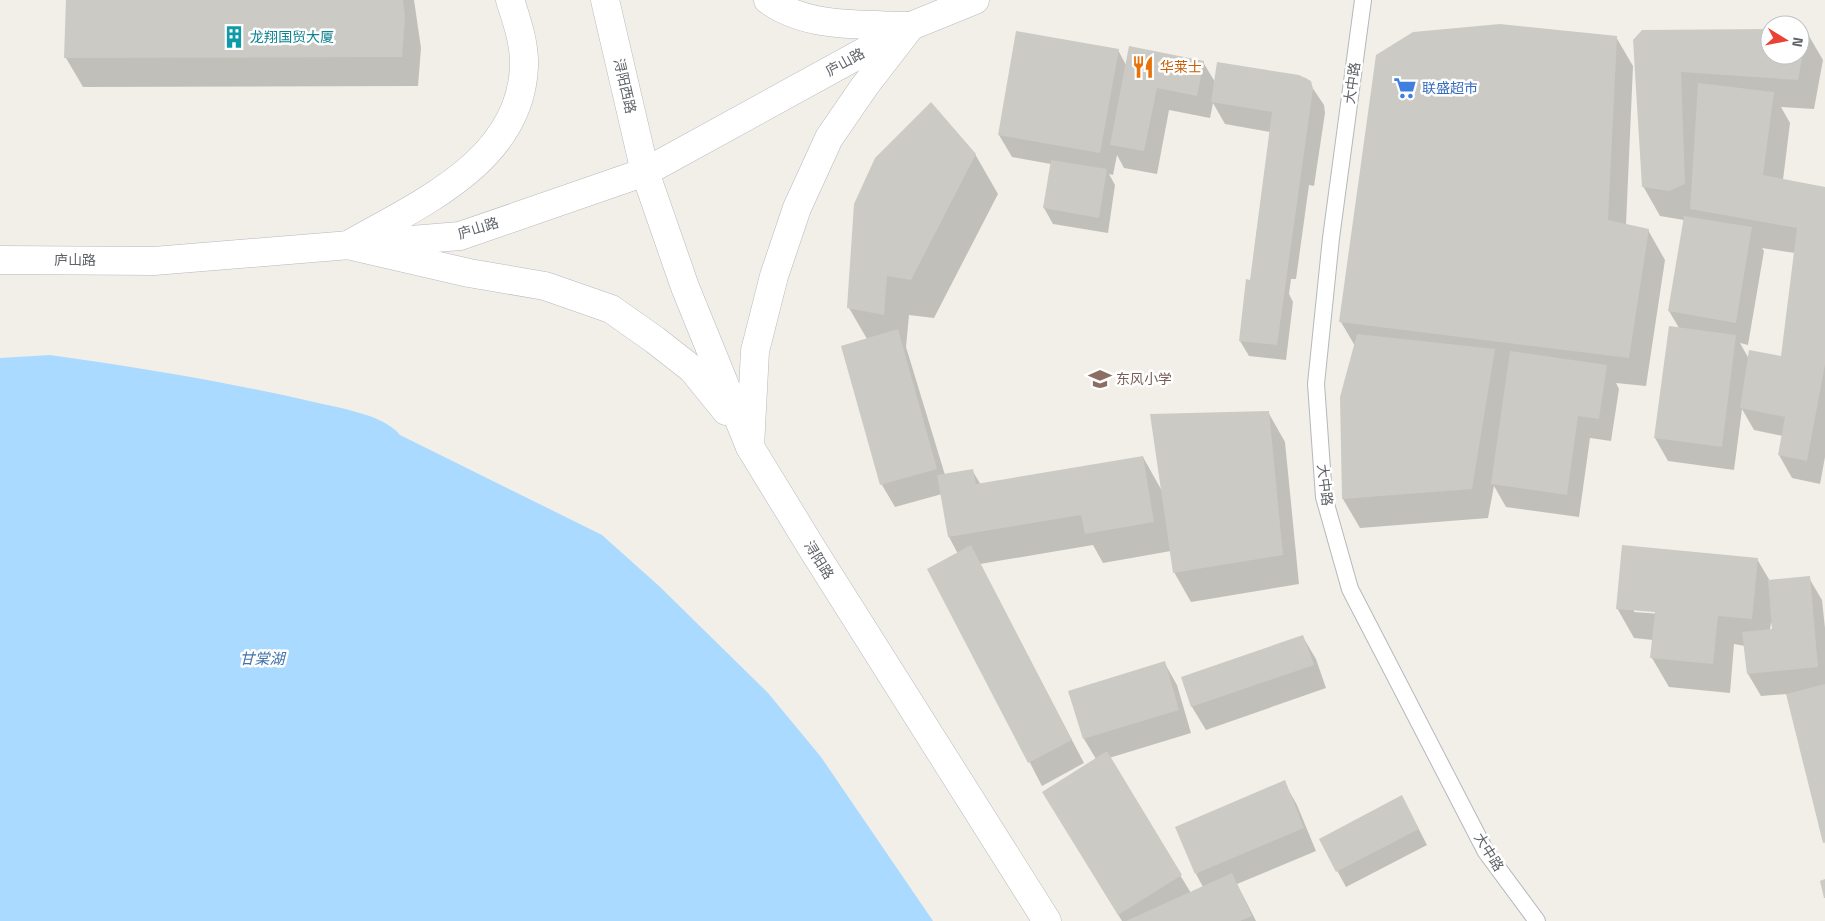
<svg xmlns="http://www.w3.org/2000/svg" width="1825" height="921" viewBox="0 0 1825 921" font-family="'Titillium Web','Noto Sans SC',sans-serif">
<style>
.water{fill:#aadaff}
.shadow{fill:#0003;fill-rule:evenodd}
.building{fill:#cccac5}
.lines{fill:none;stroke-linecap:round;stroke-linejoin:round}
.pedestrian-casing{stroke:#b5b8bc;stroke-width:18}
.tertiary-casing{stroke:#b5b8bc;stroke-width:29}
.secondary-casing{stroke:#b6babf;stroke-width:29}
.pedestrian{stroke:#fff;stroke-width:16}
.tertiary{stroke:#fff;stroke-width:28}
.secondary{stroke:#fff;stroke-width:28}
.labels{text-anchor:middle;stroke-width:5;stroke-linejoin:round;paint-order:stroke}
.culture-label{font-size:14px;fill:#0d838f;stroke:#fff;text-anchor:start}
.street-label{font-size:14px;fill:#5f6368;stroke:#fff}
.food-label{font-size:14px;fill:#c56008;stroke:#fff;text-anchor:start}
.shop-label{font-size:14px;fill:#366cbe;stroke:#fff;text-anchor:start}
.education-label{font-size:14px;fill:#785e54;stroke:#fff;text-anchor:start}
.water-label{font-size:15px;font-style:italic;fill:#4174aa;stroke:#fff}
</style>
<rect width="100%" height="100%" fill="#f1efe8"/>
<path class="water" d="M50 355C136 367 221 381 305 400 332 407 383 413 400 435L602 535 659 586 768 693 821 757 933 921H0V358Z"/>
<g class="shadow">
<polygon points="67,0 414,0 421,48 418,86 83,87 66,58"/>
<path d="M1770 31V55H1800V31H1806L1823 60 1814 109 1781 107 1790 123 1783 180 1825 188V457L1820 484 1792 478 1779 455 1783 436 1754 430 1742 409 1734 470 1668 461 1655 438 1670 327 1679 328 1669 311 1684 220 1660 216 1643 186 1634 41ZM1762 248 1795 253 1782 357 1749 359 1740 343 1748 345 1764 251Z"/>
<polygon points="1616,37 1633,66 1626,225 1648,230 1665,260 1646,386 1616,383 1619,389 1611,441 1590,438 1579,517 1506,507 1494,486 1488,518 1360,528 1343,499 1355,346 1341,322"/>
<polygon points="1118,50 1126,65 1203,62 1215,82 1218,64 1306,78 1324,105 1325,113 1314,186 1309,185 1296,279 1291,279 1289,294 1293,302 1286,360 1249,356 1240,341 1253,281 1253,260 1270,132 1225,124 1213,103 1210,118 1169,110 1157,174 1124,168 1117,155 1113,175 1109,174 1115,185 1108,233 1053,224 1044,208 1051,164 1012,157 999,135"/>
<polygon points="975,154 998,194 934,318 909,315 906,347 945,475 972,470 981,485 1143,457 1162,491 1268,412 1285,442 1299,584 1191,602 1174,572 1171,551 1103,563 1093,545 980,564 1084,763 1042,786 929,569 958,554 949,537 942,494 895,507 882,485 842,346 867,339 849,308"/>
<path d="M1757 559 1770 581 1809 578 1822 600 1825 628V844L1787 694 1761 696 1748 674 1745 646 1734 644 1730 693 1669 687 1652 658 1653 640 1634 638 1617 608ZM1634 609 1661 611V614L1634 612ZM1771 622 1773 630H1770Z"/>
<polygon points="1303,637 1316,659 1326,688 1206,730 1192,707 1183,678"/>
<polygon points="1164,662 1177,685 1191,733 1109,758 1191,893 1203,887 1196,874 1284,782 1297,805 1316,851 1237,884 1256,921 1122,921 1057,815 1096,759 1084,739 1070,692"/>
<polygon points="1410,812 1427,845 1346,887 1320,839"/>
</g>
<g class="building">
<polygon points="66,0 403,0 405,17 402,57 64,58"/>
<polygon points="1500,24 1617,36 1608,220 1649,229 1629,358 1339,322 1376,55 1413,32"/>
<polygon points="1770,29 1770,55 1800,55 1800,30 1807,30 1798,80 1681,72 1685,184 1669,191 1642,187 1633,40 1642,30"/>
<polygon points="1016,31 1119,49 1100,153 998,135"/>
<polygon points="1129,46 1204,61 1197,96 1157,88 1144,151 1110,145"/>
<polygon points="1217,62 1299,75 1311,81 1313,89 1277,345 1239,341 1246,279 1250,280 1272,112 1211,102"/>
<polygon points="1698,83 1774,92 1763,175 1825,187 1825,364 1807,461 1778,455 1785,417 1740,408 1749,350 1781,356 1797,228 1690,209"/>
<polygon points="931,102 976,154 911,280 887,276 884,315 847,308 854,204 875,158"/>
<polygon points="1051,160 1107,169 1099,218 1043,208"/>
<polygon points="1684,216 1752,227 1736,323 1668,311"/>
<polygon points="1669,326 1736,335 1722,447 1654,438"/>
<polygon points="898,329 937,469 880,485 841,346"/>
<polygon points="1357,334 1495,349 1472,489 1342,499 1340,397"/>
<polygon points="1510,351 1607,365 1599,419 1578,416 1567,495 1491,484"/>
<polygon points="1269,411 1283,555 1173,573 1150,414"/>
<polygon points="1143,456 1154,522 1085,534 1081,515 948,537 937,475 973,469 976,484"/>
<polygon points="971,545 1072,740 1028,763 927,569"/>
<polygon points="1622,545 1758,558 1752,619 1718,616 1713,664 1650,658 1655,612 1616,609"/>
<polygon points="1810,576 1818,667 1747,674 1742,632 1772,629 1768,580"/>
<polygon points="1303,635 1314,665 1191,707 1181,677"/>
<polygon points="1165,661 1179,710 1083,739 1068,691"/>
<polygon points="1825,684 1825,842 1823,843 1786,694"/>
<polygon points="1107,751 1182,875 1118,915 1042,792"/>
<polygon points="1285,780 1304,828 1195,874 1175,827"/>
<polygon points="1402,795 1419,829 1336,872 1319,839"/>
<polygon points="1232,873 1252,916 1240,921 1126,921"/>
<polygon points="1825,879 1825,898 1824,898 1820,881"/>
</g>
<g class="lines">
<defs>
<polyline id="pedestrian" points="1363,0 1331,238 1316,384 1324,497 1350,589 1486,852 1537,921"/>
<g id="tertiary">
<path d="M768 0C808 29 864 24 911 26"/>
<polyline points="0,260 154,261 460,236 645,172"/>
<polyline points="750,447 755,351 774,276 797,208 829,138 864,87 911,26"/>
</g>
<g id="secondary">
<polyline points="605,0 645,172 685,287 750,447 813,550 1047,921"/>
<polyline points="645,172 911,26 975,0"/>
<polyline points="348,245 469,273 545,286 611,309 655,340 692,369 726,411"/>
<path d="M348 245C419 204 520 162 524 67 525 45 517 21 510 0"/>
</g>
</defs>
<use href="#pedestrian" class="pedestrian-casing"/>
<use href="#tertiary" class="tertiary-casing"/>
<use href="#secondary" class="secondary-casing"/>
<use href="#pedestrian" class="pedestrian"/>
<use href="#tertiary" class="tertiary"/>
<use href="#secondary" class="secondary"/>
</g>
<defs>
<symbol id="building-bare" viewBox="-9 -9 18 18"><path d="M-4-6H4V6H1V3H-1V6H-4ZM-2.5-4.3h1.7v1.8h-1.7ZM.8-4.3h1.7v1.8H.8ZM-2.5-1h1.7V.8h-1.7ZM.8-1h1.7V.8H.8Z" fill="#0f9aa8" stroke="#fff" stroke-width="2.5" paint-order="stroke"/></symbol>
<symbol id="restaurant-bare" viewBox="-9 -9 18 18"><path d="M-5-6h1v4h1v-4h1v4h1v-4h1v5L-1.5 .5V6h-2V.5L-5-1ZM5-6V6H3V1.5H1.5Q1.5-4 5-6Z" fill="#e8710a" stroke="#fff" stroke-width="2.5" paint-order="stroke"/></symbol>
<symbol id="supermarket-bare" viewBox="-9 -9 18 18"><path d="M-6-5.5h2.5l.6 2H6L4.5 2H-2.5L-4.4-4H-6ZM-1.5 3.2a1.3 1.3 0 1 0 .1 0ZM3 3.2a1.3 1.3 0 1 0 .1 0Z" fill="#3f7fe0" stroke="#fff" stroke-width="2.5" paint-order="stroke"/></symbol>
<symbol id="school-bare" viewBox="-9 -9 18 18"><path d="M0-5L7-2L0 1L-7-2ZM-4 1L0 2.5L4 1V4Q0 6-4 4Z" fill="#8d6e63" stroke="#fff" stroke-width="2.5" paint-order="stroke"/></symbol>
</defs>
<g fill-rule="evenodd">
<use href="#building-bare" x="218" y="21" width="32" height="32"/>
<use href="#restaurant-bare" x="1127" y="51" width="32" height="32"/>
<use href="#supermarket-bare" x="1389" y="72" width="32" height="32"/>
<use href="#school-bare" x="1084" y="363" width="32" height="32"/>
</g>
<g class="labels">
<g class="culture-label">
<text x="250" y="42">龙翔国贸大厦</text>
</g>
<g class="street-label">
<text transform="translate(845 62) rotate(-29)" y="5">庐山路</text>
<text transform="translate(1352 83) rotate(-82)" y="5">大中路</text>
<text transform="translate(625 86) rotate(77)" y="5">浔阳西路</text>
<text transform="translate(478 228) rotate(-17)" y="5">庐山路</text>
<text x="75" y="265">庐山路</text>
<text transform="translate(1325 485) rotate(83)" y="5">大中路</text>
<text transform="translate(819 560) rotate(58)" y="5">浔阳路</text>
<text transform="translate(1489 852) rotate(58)" y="5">大中路</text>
</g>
<g class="food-label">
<text x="1160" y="72">华莱士</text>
</g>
<g class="shop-label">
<text x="1422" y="93">联盛超市</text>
</g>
<g class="education-label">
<text x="1116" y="384">东风小学</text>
</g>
<g class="water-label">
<text x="262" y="664">甘棠湖</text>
</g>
</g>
<g transform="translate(1785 40) rotate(100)"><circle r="24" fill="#ffffff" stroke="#bfc1c3"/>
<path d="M0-4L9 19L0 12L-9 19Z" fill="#ea4335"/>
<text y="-8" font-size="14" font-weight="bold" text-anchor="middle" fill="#5f6368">N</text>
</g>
</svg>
